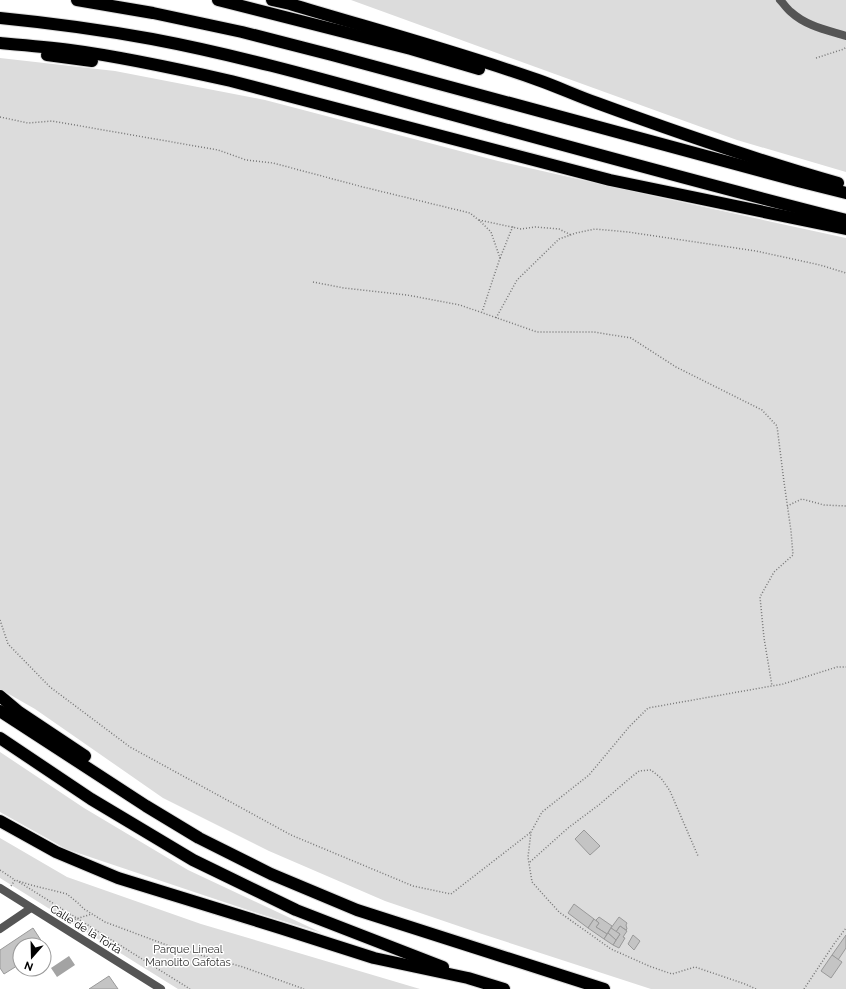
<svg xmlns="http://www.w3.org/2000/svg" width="846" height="989" viewBox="0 0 846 989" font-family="Raleway,sans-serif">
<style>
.green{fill:#dcdcdc}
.water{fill:#a3a3a3}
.building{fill:#c4c4c4;stroke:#999}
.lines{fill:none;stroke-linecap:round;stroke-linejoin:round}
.motorway-casing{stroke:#dbdbdb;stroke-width:14}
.path{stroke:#777;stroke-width:1.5;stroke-dasharray:1 2;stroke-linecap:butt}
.minor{stroke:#555;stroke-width:8}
.motorway{stroke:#000;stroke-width:12}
.labels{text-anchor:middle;stroke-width:3;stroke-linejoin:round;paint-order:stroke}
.street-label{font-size:11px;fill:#000;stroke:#fff}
.park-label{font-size:11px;fill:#333;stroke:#fff}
</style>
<rect width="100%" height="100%" fill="#fff"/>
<g class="green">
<polygon points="351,0 846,0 846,172 737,140"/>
<polygon points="0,58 115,71 265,100 498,161 649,195 846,238 846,989 651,989 479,933 385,901 269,851 163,798 35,709 0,689"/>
<polygon points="0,752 84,808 188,870 322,933 260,914 66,849 0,812"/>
<polygon points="0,838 67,877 201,924 420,989 178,989 0,878"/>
</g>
<polygon class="water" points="69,956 75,965 57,977 51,968"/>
<g class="building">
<polygon points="584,830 600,846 590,855 575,839"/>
<polygon points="574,904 594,919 588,928 568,913"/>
<polygon points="599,917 612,926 607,934 596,927 599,923 596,920"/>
<polygon points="619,917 627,923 626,925 627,929 626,930 620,926 616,932 611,928"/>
<polygon points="594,919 599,923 596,927 607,934 604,939 588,928"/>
<polygon points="620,926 627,931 623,937 625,938 619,948 613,945 620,934 616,932"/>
<polygon points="33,928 44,945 20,945 20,964 4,974 0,968 0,950"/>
<polygon points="611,928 620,934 616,940 608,933"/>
<polygon points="608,933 616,940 613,945 604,939"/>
<polygon points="633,935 640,941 634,950 628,944"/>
<polygon points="846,935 846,948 838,960 832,955"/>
<polygon points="832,955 842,962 831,978 821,971"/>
<polygon points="109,976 118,989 89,989"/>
</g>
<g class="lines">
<defs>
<g id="motorway">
<polyline points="77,0 153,13 242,32 332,55 798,181 846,193"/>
<polyline points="218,0 411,49 479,69"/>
<path d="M272 0 290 4C373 29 456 51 538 80 558 87 577 96 597 103 676 132 756 160 838 183"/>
<path d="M0 18C51 23 102 30 152 39 253 58 353 88 453 115 584 151 715 187 846 220"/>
<path d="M0 43C23 45 47 47 70 50 124 57 178 69 231 81L610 180 846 229"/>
<polyline points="47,55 92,61"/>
<polyline points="0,696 19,712 85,756"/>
<polyline points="0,711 146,806 199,838 271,874 357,910 604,989"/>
<polyline points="0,738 91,799 193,860 296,910 443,967"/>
<polyline points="0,821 56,852 118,878 280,928 374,958 468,978 504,989"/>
</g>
</defs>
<use href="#motorway" class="motorway-casing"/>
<g class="path">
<polyline points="816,58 844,49 846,47"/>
<polyline points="0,117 28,123 52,121 218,150 246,160 273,163 363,187 470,213 481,222 491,232 500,258 482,312"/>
<polyline points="479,220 521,229 535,227 559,229 571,235"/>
<polyline points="500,258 513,226"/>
<polyline points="313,282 344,288 407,295 460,305 537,332 594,332 631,338 676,367 762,410 777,426 784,482 791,531 793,555 774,572 760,597 764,638 772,686"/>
<polyline points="496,318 517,280 559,239 576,233 595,229 628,232 756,251 820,265 846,273"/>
<polyline points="787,506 802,499 824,505 846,506"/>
<polyline points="0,620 8,644 50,687 130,747 291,835 413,886 451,894 531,832"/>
<polyline points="530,862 568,828 600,804 629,779 639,771 651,770 661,778 670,791 698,856"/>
<polyline points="0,870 15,880"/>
<polyline points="19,882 190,989"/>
<polyline points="11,886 15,880 31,885 67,894 78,903 84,909 105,922 172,947 243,967 304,989"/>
<polyline points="69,921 92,914"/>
<polyline points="756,989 745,984 695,967 672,974 649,966 611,949 559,912 532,882 528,857 531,832 542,812 589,775 629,727 648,708 783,684 837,667 846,667"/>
<polyline points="804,989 834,944 846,928"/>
</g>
<g class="minor">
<path d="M780 0C784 4 787 9 791 12 806 26 827 30 846 36"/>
<polyline points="0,888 161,989"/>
<polyline points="0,929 31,908"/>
</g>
<use href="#motorway" class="motorway"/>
</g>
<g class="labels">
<g class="street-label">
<text transform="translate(86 929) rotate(32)" y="4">Calle de la Torta</text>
</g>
<g class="park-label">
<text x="188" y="953">Parque Lineal<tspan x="188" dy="13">Manolito Gafotas</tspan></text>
</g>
</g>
<g transform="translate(32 957) rotate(200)"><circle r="19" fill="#ffffff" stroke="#999999"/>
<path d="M0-3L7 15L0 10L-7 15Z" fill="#000000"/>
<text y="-6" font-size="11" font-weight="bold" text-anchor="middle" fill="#000000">N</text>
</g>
</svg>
